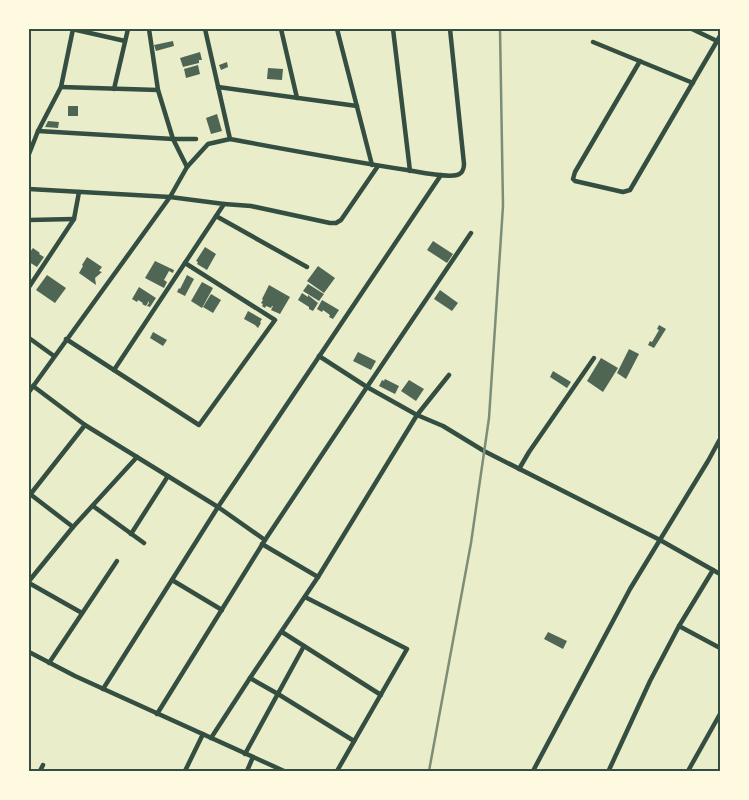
<svg xmlns="http://www.w3.org/2000/svg" width="749" height="800" viewBox="0 0 749 800" font-family="'Varela Round',sans-serif">
<style>
.building{fill:#4f6655}
.lines{fill:none;stroke-linecap:round;stroke-linejoin:round}
.minor{stroke:#344e41;stroke-width:4.5}
.rail{stroke:#7c8e77;stroke-width:2.5}
.neatline{fill:none;stroke:#344e41;stroke-width:2}
</style>
<rect width="100%" height="100%" fill="#e9edc9"/>
<g class="building">
<polygon points="173,41 174,46 156,51 154,45"/>
<polygon points="200,52 202,60 199,60 199,63 183,67 180,58"/>
<polygon points="227,62 228,67 221,70 219,65"/>
<polygon points="198,65 200,74 186,78 184,69"/>
<polygon points="268,68 283,69 282,80 267,79"/>
<rect x="68" y="106" width="10" height="10"/>
<polygon points="217,114 222,131 211,134 206,118"/>
<polygon points="48,121 59,122 58,128 45,127"/>
<polygon points="433,241 453,254 447,263 427,250"/>
<polygon points="205,247 216,254 207,270 197,264 198,262 196,261"/>
<polygon points="33,248 40,253 39,254 44,257 37,267 29,262 29,251 30,252"/>
<polygon points="87,257 102,267 99,271 102,272 95,278 96,285 79,273 83,266 82,265"/>
<polygon points="155,261 174,270 173,273 169,271 164,280 167,282 164,288 145,278"/>
<polygon points="318,266 335,278 324,293 307,281"/>
<polygon points="47,275 66,288 55,303 36,290"/>
<polygon points="187,275 194,279 185,296 177,292 179,288 180,289"/>
<polygon points="202,282 213,288 202,308 191,301"/>
<polygon points="308,284 324,294 319,301 303,291"/>
<polygon points="269,285 290,297 280,314 271,310 273,306 272,306 271,308 266,306 265,308 262,306 263,304 261,303 263,300 262,299"/>
<polygon points="139,287 156,298 150,307 147,306 149,303 149,301 146,306 142,304 143,303 138,300 137,302 132,299"/>
<polygon points="440,290 458,303 452,311 434,299"/>
<polygon points="302,293 308,297 308,295 318,303 313,311 309,309 309,307 298,300"/>
<polygon points="211,294 221,300 213,313 203,307"/>
<polygon points="322,300 339,310 333,319 329,317 330,315 323,310 322,312 317,309"/>
<polygon points="248,311 262,319 260,322 261,323 258,328 255,325 244,319"/>
<polygon points="659,325 666,329 654,348 648,345 650,341 652,342 659,330 657,329"/>
<polygon points="153,332 167,340 163,346 150,338"/>
<polygon points="629,349 639,354 626,379 617,373"/>
<polygon points="358,352 376,361 371,370 353,361"/>
<polygon points="601,358 618,368 603,392 587,381"/>
<polygon points="553,371 571,382 567,388 550,377"/>
<polygon points="385,379 399,386 395,394 379,386 382,380 384,381"/>
<polygon points="409,380 424,389 416,401 401,391"/>
<polygon points="548,632 567,641 563,649 544,639"/>
</g>
<g class="lines">
<g class="minor">
<polyline points="72,29 125,41"/>
<polyline points="149,29 158,90 173,139 187,167"/>
<polyline points="205,29 230,139"/>
<polyline points="281,29 297,98"/>
<polyline points="337,29 372,165"/>
<polyline points="393,29 410,171"/>
<polyline points="692,29 717,41"/>
<polyline points="593,42 693,83"/>
<polyline points="640,61 575,172 573,179 575,181 623,192 630,190 720,36"/>
<polyline points="61,87 158,90"/>
<polyline points="218,87 357,106"/>
<polyline points="114,89 128,29"/>
<polyline points="38,131 173,139 196,139"/>
<polyline points="29,154 38,131 61,87 73,29"/>
<polyline points="29,189 170,197 224,204 114,370"/>
<polyline points="224,204 251,206 330,223 336,223 341,220 378,166"/>
<polyline points="216,216 307,267"/>
<polyline points="29,220 74,219"/>
<polyline points="29,287 74,219 79,192"/>
<polyline points="29,338 54,356"/>
<polyline points="66,339 199,425 275,320 185,263"/>
<polyline points="319,356 367,387 417,415 443,426 484,451 660,540 720,574"/>
<polyline points="33,386 85,425 218,507 265,540"/>
<path d="M29 392 170 197 187 167 208 144 230 139C289 150 348 161 407 170 419 172 446 178 457 175 462 174 464 169 464 164L450 29"/>
<polyline points="519,469 529,452 594,358"/>
<polyline points="30,494 73,527 137,457"/>
<polyline points="29,496 85,425"/>
<polyline points="93,506 144,543"/>
<polyline points="131,534 168,476"/>
<polyline points="262,544 318,577 417,415 449,375"/>
<polyline points="713,570 679,626 720,648"/>
<polyline points="172,580 222,610"/>
<polyline points="29,581 73,527"/>
<polyline points="29,583 82,613"/>
<polyline points="305,597 407,649 337,771"/>
<polyline points="282,632 381,695"/>
<polyline points="29,652 75,676 284,771"/>
<polyline points="49,663 117,561"/>
<polyline points="250,678 318,577"/>
<polyline points="103,689 218,507 441,175"/>
<polyline points="157,714 265,540 367,387 471,233"/>
<polyline points="211,738 250,678 278,694 354,741"/>
<polyline points="245,754 304,646"/>
<polyline points="40,771 43,765"/>
<polyline points="185,771 203,734"/>
<polyline points="247,771 253,757"/>
<polyline points="533,771 630,589 708,461 720,439"/>
<polyline points="611,771 609,770 650,681 679,626"/>
<polyline points="688,771 720,714"/>
</g>
<polyline class="rail" points="429,771 471,543 489,418 503,206 500,29"/>
</g>
<rect width="749" height="800" fill="none" stroke="#fefae0" stroke-width="60"/>
<rect x="30" y="30" width="689" height="740" class="neatline"/>
</svg>
